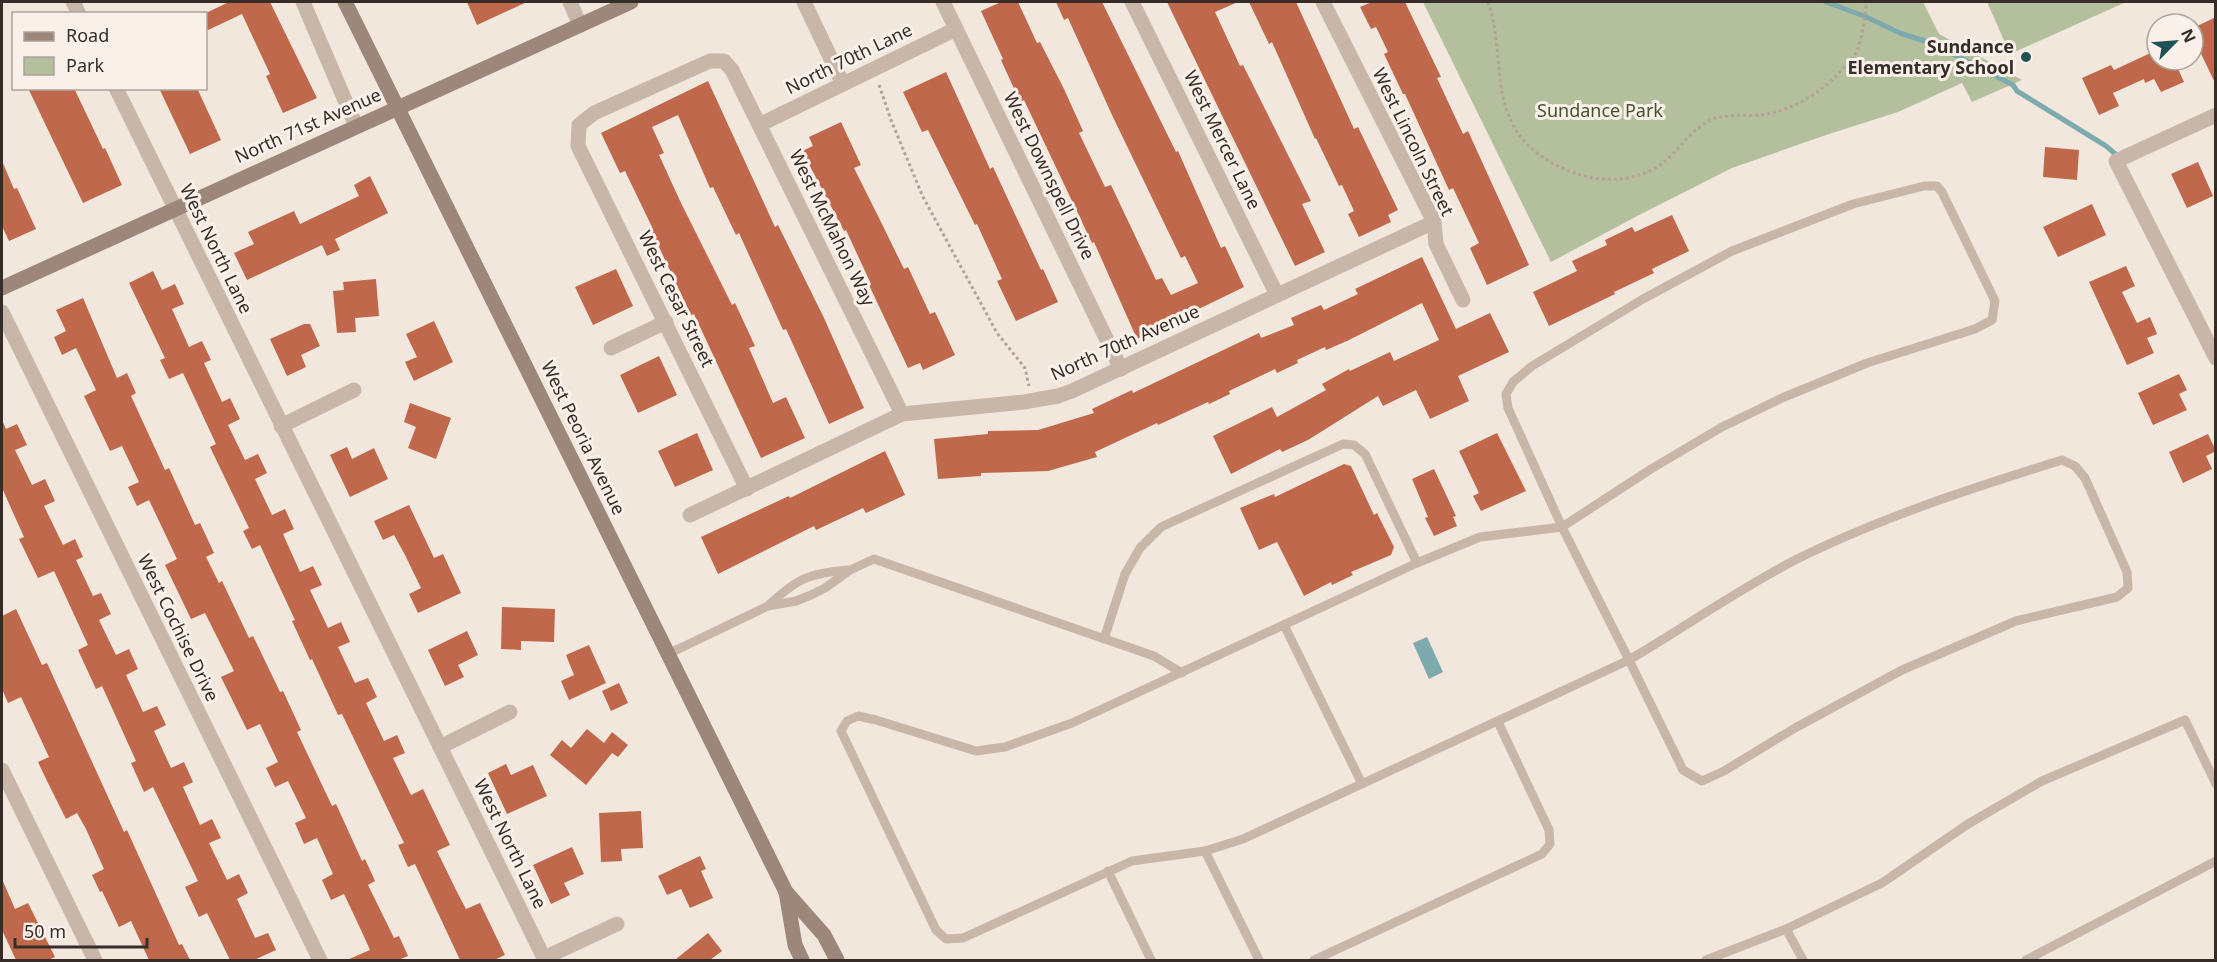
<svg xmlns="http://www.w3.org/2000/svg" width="2217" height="962" viewBox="0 0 2217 962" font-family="'Noto Sans',sans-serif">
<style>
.green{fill:#b4bf9d}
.water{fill:#7dabad}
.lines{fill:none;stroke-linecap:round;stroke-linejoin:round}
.stream{stroke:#7dabad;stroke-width:5}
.building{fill:#c0684b}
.path{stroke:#b4a293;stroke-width:3;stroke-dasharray:3 3;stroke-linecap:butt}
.lane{stroke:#c8b7a9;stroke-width:9}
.street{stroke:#c8b7a9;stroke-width:15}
.secondary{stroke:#9c877a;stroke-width:15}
.poi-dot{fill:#205255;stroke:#f9f1e9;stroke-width:2}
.labels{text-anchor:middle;stroke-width:6;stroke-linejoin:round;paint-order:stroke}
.poi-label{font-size:18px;font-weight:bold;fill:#362d29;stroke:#f9f1e9;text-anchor:end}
.street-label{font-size:18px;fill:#362d29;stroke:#f9f1e9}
.park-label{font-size:18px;fill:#45532d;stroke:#f9f1e9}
</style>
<rect width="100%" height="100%" fill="#f1e7dd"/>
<g class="green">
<polygon points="1423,2 1923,2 1939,34 2022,80 1972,102 1962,83 1898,112 1826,135 1732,168 1641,214 1551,262"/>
<polygon points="1987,2 2126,2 2010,54"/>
</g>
<polygon class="water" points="1427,637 1443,672 1429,679 1413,643"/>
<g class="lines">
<polyline class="stream" points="1826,2 1864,16 1900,33 1934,44 2013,85 2017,91 2106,146 2120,158"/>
</g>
<g class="building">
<polygon points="229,2 270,2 317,98 283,113 266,76 270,74 242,14 206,31 206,13"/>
<polygon points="467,2 527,2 477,25"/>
<polygon points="1001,2 1018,2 1037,43 1040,42 1064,89 1083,131 1079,133 1105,187 1111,185 1156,280 1162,278 1171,295 1198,283 1185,256 1181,258 1112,115 1068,18 1064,20 1056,2 1102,2 1176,152 1178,151 1221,248 1225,246 1244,287 1137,339 1094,242 1092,243 1024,100 1020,102 1001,60 1003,59 981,11"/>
<polygon points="1167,2 1238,2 1215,12 1240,66 1243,65 1311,201 1302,204 1325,252 1295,266"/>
<polygon points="1249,2 1296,2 1354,129 1358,127 1398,210 1388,215 1391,222 1359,237 1348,214 1354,211 1342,185 1339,186 1316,138 1315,139 1272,42 1269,44"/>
<polygon points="1372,2 1405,2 1441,77 1437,78 1463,134 1468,131 1529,265 1487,285 1470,248 1479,243 1453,188 1449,190 1405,94 1403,94 1384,54 1388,52 1376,27 1371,29 1360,7"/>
<polygon points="2216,17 2216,85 2193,37 2193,28"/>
<polygon points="2157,50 2157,60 2174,60 2184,82 2161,92 2154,79 2145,83 2144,79 2113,93 2119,106 2099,115 2082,78 2111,65 2114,70"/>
<polygon points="946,72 990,169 993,167 1041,270 1043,269 1058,302 1016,321 997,281 1002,279 977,224 975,225 928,130 922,132 903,92"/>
<polygon points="708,81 775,227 778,225 824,318 864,408 829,424 786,329 783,330 739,233 736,235 713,187 710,188 678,115 652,127 664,153 659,155 681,203 732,305 735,303 755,346 749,348 773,403 786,397 805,438 761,458 694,314 691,315 650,228 652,227 625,171 620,173 601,133"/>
<polygon points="28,88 74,88 103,149 105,148 122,185 83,203"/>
<polygon points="159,88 197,88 221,140 190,154"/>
<polygon points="841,122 861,165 854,168 880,220 904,269 908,267 930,314 935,312 955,355 923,370 920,363 908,368 869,285 871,284 846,230 844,231 802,151 813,146 809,137"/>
<polygon points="2045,147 2079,150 2077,180 2043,177"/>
<polygon points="2,161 14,189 17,188 36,229 9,241 2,226"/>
<polygon points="2198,162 2213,196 2187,208 2171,174"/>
<polygon points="370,176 388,213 335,239 340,250 327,256 322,245 247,280 234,253 254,244 248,232 294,211 300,224 359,196 354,185"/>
<polygon points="2092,204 2106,235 2058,257 2043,227"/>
<polygon points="1672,215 1689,251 1652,269 1654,273 1614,292 1615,294 1549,326 1533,292 1577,271 1572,261 1607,245 1605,240 1632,227 1635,232"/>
<polygon points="1422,257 1456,329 1490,313 1509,352 1458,376 1469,401 1430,419 1416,390 1383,406 1378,396 1308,440 1282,452 1280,449 1231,474 1213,436 1272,407 1277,417 1326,390 1322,384 1349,369 1350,371 1390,352 1394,361 1439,340 1422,303 1347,341 1326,350 1325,347 1297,360 1298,363 1277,373 1275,369 1229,391 1230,394 1209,404 1208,402 1158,425 1157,423 1095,452 1097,457 1048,471 981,473 981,476 938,479 934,439 988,434 988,431 1038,430 1094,413 1092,409 1132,390 1133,393 1259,333 1261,338 1294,325 1291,318 1321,305 1324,310 1358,294 1355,289"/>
<polygon points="2126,266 2135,286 2122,292 2137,323 2150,317 2157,334 2147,338 2154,353 2127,365 2089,282"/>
<polygon points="616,269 633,306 593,325 575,287"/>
<polygon points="153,271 162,290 175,284 184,304 172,309 189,347 202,341 211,360 204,363 222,402 230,398 240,419 228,425 245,460 258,454 267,473 255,479 272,515 285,509 294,529 283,534 300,572 313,566 322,585 310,590 328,628 341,622 350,642 338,647 355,683 368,678 377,697 366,703 384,741 397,735 405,753 393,758 411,795 423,789 450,845 437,851 456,890 466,909 480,903 505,955 494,960 460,960 415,864 408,867 398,845 404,843 342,714 338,715 312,659 310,660 292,621 295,620 260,545 252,549 243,531 249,528 210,447 216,444 183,373 169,379 160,360 165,358 129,283"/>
<polygon points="376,279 379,316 355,318 356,332 337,333 333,291 344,290 343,282"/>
<polygon points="83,298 117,378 127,373 136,393 131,396 165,470 169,468 195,525 200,523 214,553 206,557 219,583 222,581 249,638 253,636 280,692 283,691 301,730 297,732 332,806 336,804 362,861 365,859 375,881 368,885 394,938 399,936 408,956 398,960 347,960 370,950 361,930 344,894 331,900 322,880 333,874 317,838 304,844 295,823 306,818 288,781 275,787 266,768 278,762 260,724 247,730 221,677 234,671 205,613 191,619 165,565 177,559 159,521 149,500 137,506 128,487 139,482 122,446 110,451 84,396 96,390 76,348 62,355 54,337 66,331 56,310"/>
<polygon points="434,321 453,362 414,381 405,362 417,357 406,334"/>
<polygon points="304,324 310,324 320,346 301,355 306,367 287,376 270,339"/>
<polygon points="659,356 677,395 638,413 620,375"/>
<polygon points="2179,374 2187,390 2179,394 2187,410 2153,425 2138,393"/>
<polygon points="410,403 451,418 436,459 408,448 416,427 404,422"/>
<polygon points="2,420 6,429 17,424 27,445 15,450 32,485 45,479 55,501 44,506 63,545 75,539 83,557 76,560 93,596 101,593 111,614 99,620 116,655 129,649 138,669 126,675 143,712 157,706 166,725 154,731 171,768 184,762 193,782 183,787 200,825 212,819 221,838 209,843 227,880 239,874 248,893 237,899 255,938 268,933 276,950 254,960 230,960 207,913 199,917 185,887 198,881 153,787 144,792 131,763 136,761 102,686 96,689 78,650 88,645 54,571 38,578 19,539 24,537 2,488"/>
<polygon points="697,433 713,470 675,487 658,451"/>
<polygon points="1497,433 1526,491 1481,511 1473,496 1479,493 1459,451"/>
<polygon points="2208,434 2216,451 2206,456 2212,469 2183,483 2169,452"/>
<polygon points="347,447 352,459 374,448 388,479 350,497 330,455"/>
<polygon points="885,451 905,495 866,513 863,508 816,530 814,526 718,574 701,537 789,496 790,498"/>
<polygon points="1344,464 1351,466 1374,515 1377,513 1394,547 1391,555 1351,572 1353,575 1332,585 1331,582 1304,596 1277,542 1259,550 1240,508 1274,494 1275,497"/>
<polygon points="1434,469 1456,516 1453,517 1457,526 1434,536 1425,518 1428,517 1412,479"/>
<polygon points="409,505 434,558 443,554 461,593 418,613 409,594 421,588 405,555 394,535 383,540 374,521"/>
<polygon points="502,607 555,609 554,642 521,641 521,650 501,649"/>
<polygon points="16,609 42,665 47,663 124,832 127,830 179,945 182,944 190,960 147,960 149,960 131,921 119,927 102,891 100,892 92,875 104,869 86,829 77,813 66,819 47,781 38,762 49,757 21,697 8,703 2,689 2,616"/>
<polygon points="467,631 478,655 458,665 464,677 445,686 428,650"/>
<polygon points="589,645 606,683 569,700 561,681 574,675 566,655"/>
<polygon points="619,683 628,703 611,711 602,691"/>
<polygon points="587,729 604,743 612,732 628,745 618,757 612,753 586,785 550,755 562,740 571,748"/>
<polygon points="506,764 511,775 533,765 547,796 507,814 488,773"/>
<polygon points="641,811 643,848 621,849 622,861 601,862 599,813"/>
<polygon points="572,847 584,874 564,883 570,895 551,904 533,865"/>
<polygon points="700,856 706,869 701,871 713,898 690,908 681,889 667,895 658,876"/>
<polygon points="2,879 15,909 28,903 55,957 48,960 16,960 2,930"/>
<polygon points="708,933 722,951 710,960 675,960"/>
</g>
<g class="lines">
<g class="path">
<path d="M1488 2C1505 47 1489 106 1527 144 1561 178 1623 194 1664 162 1680 149 1692 128 1711 120 1726 113 1746 117 1761 115 1794 110 1821 93 1843 69 1848 63 1854 57 1857 51 1862 37 1866 16 1866 2"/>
<polyline points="879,85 891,120 923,197 997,333 1025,368 1029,386"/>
</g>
<g class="lane">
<path d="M768 606C796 579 809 573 848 570"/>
<polyline points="1284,625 1362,784"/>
<polyline points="1104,639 1125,574 1140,548 1161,527 1343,444 1354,445 1365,454 1417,563"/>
<polyline points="668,654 768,606 796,601 811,595 825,588 850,570 874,559 1154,656 1182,673"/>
<path d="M1629 660 1683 770 1702 781 1724 771 1795 728 1902 670 2016 621 2117 597 2128 588 2127 572 2085 478 2075 466 2062 460C1972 488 1882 517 1797 559 1739 589 1685 627 1629 660L1243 839 1205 851 1132 861 963 938 946 939 936 930 841 731 847 721 858 716 876 720 976 751 1005 747 1072 723 1417 563 1480 537 1562 527 1651 469 1722 427 1782 398 1867 363 1975 329 1992 320 1995 301 1942 192 1937 186H1924L1853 204 1732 251 1643 299 1532 366 1513 382 1506 394 1508 408 1562 527 1629 660"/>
<polyline points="1205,851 1259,960"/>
<polyline points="1108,871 1151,960"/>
<polyline points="1786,929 1803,960"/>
<polyline points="1314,960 1542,854 1550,844 1549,830 1498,722"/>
<polyline points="1706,960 1786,929 1882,883 1968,824 2042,781 2185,720 2216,784"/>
<polyline points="2026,960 2216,861"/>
</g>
<g class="street">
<polyline points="73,2 79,14"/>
<polyline points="303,2 356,126"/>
<polyline points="570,2 580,25"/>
<polyline points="804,2 843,84"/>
<polyline points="943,2 1121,369"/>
<polyline points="1132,2 1277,295"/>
<polyline points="1323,2 1434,222 1436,244 1463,300"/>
<polyline points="116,88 545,960"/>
<polyline points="2216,115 2116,161 2216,358"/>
<polyline points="759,125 956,29"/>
<polyline points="2,312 320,960"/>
<polyline points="611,348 666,322"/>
<polyline points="281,426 354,390"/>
<polyline points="747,489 578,146 579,125 594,113 710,61 724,61 732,70 902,414"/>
<polyline points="690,515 902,414 1024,402 1058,396 1072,391 1434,222"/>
<polyline points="440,747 510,712"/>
<polyline points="2,770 95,960"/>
<polyline points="544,958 617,924"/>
</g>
<g class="secondary">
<polyline points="345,2 786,892 824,935 837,960"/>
<polyline points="2,288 631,2"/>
<polyline points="786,892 795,945 802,960"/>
</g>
</g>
<circle class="poi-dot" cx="2026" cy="57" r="6"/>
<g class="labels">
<g class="poi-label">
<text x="2014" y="53">Sundance<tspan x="2014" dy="21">Elementary School</tspan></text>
</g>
<g class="street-label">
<text transform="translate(849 59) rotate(-26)" y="6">North 70th Lane</text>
<text transform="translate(308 126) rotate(-24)" y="6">North 71st Avenue</text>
<text transform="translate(1222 140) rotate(64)" y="6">West Mercer Lane</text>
<text transform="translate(1413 142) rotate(64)" y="6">West Lincoln Street</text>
<text transform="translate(1049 176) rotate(64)" y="6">West Downspell Drive</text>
<text transform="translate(832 228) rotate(64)" y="6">West McMahon Way</text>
<text transform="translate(216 249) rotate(64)" y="6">West North Lane</text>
<text transform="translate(676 299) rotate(64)" y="6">West Cesar Street</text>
<text transform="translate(1125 343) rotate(-24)" y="6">North 70th Avenue</text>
<text transform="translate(583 438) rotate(64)" y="6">West Peoria Avenue</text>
<text transform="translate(178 628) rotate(64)" y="6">West Cochise Drive</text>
<text transform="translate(510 844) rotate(64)" y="6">West North Lane</text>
</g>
<g class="park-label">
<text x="1600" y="117">Sundance Park</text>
</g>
</g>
<rect width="2217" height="962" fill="none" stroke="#362d29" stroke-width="6"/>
<rect x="12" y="12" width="195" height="78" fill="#f9f1e9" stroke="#aba39c" stroke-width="1.5"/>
<rect x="24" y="32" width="30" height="9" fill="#9c877a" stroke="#aba39c" stroke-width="1.5"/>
<text x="66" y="42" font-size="18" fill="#362d29">Road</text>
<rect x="24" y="57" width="30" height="18" fill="#b4bf9d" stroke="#aba39c" stroke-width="1.5"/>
<text x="66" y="72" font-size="18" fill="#362d29">Park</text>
<g transform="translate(2175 42) rotate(65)"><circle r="28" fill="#f9f1e9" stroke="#aba39c" stroke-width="1.5"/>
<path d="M0-4.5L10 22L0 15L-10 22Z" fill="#205255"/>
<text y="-9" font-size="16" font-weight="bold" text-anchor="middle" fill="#362d29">N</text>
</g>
<path d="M15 938v9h132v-9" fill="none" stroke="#362d29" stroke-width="3"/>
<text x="24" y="938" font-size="18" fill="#362d29" stroke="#f9f1e9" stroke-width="4.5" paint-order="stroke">50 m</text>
</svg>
